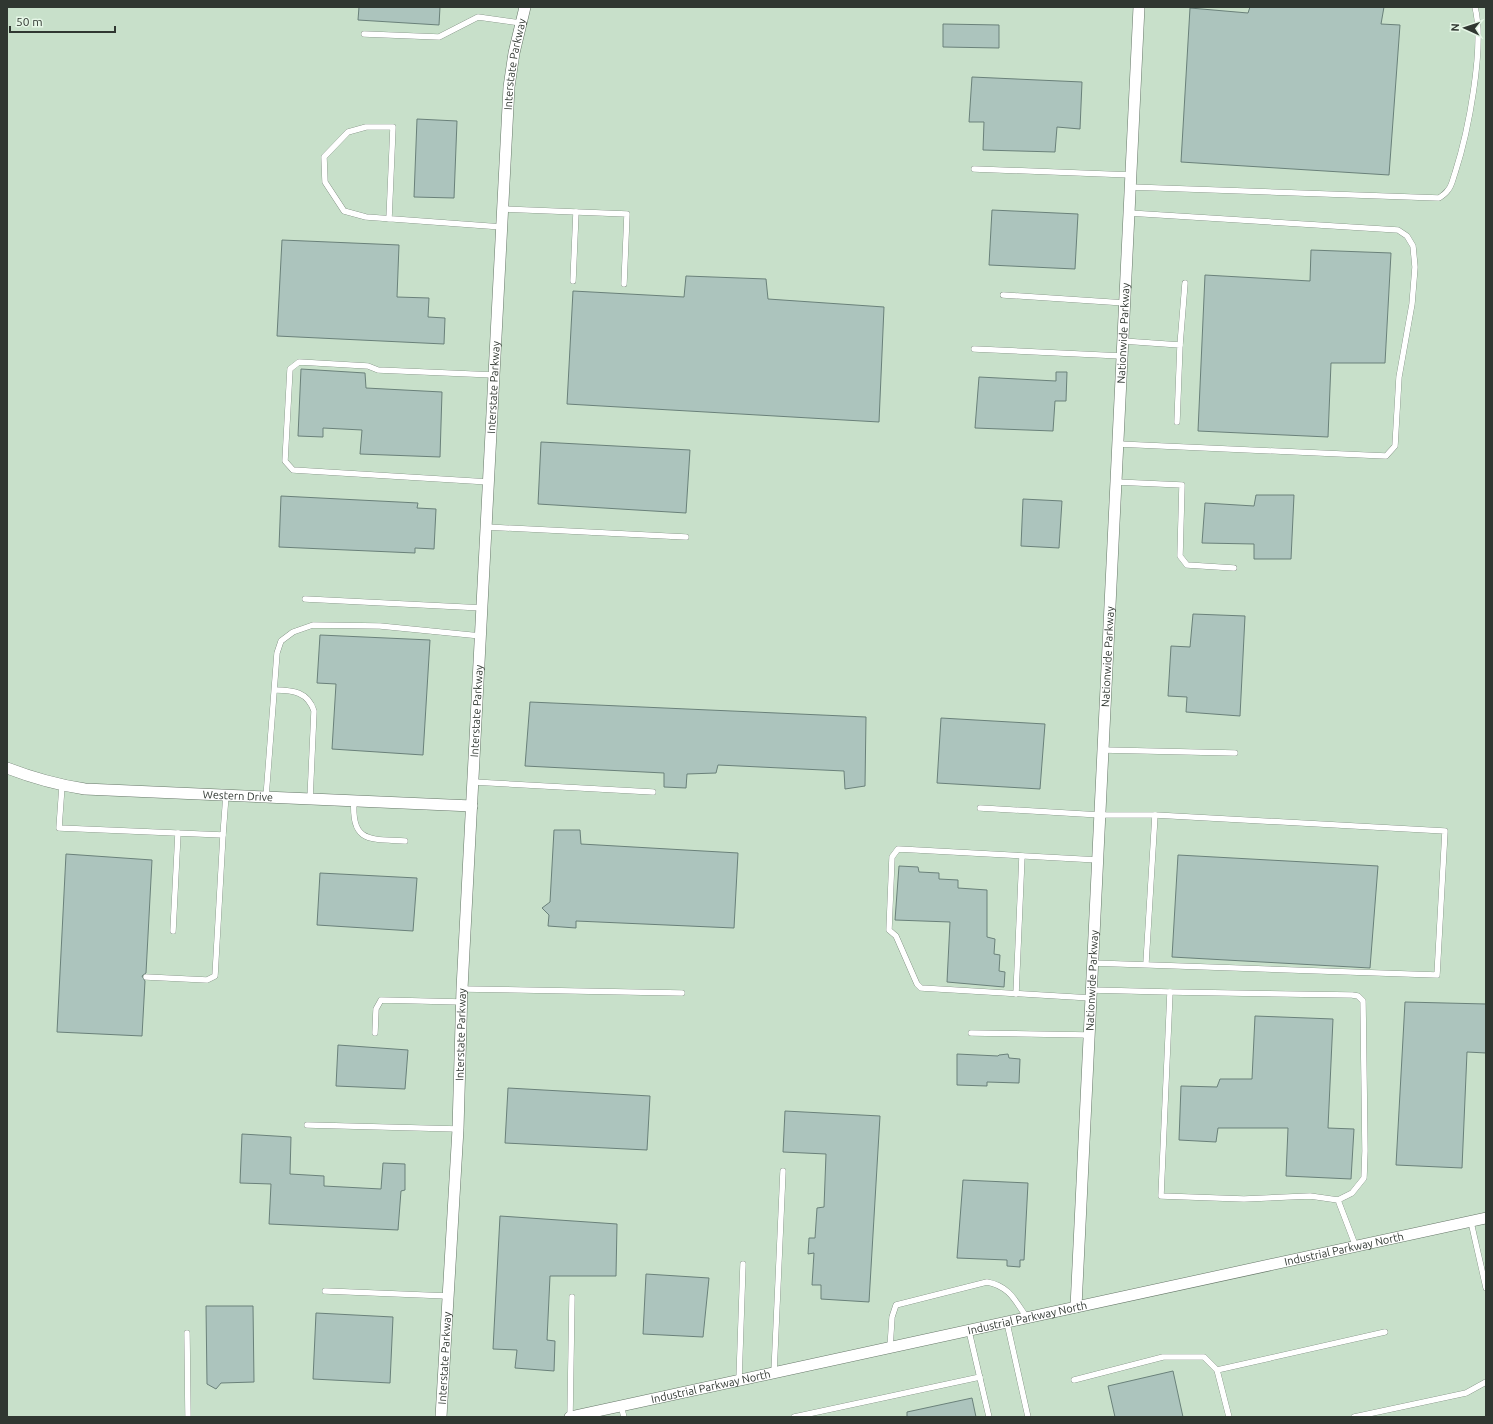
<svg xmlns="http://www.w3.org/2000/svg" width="1493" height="1424" viewBox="0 0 1493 1424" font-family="Ubuntu,sans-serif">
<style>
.built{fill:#c8e0ca}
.building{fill:#acc4bd;stroke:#6a817a}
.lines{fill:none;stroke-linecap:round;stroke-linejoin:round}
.lane-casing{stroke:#677769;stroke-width:6}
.street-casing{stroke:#677769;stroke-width:12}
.lane{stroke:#fff;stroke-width:5.5}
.street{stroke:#fff;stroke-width:11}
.labels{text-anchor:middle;stroke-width:3;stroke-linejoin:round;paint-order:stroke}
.street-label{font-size:11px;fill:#303731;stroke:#e5f6e6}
</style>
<rect width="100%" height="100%" fill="#d7e9d9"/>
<rect class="built" x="7" y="7" width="1479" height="1410"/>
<g class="building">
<polygon points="359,7 440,7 439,25 358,20"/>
<polygon points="1250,7 1384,7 1381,24 1400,25 1389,175 1181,162 1190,8 1248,13"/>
<polygon points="943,24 999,25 999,48 943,47"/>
<polygon points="972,77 1082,82 1080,129 1057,127 1055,152 983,150 984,122 969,122"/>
<polygon points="417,119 457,121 454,198 414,197"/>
<polygon points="992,210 1078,214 1075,269 989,265"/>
<polygon points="282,240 399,245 397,297 429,298 428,317 445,318 444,344 277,336"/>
<polygon points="1311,250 1391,253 1385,363 1331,363 1328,437 1198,431 1205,275 1310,281"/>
<polygon points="686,276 766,279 768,299 884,307 879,422 567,404 573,291 684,297"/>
<polygon points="301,369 365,373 366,388 442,392 440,457 360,454 362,430 323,428 323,437 298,436"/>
<polygon points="1056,372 1067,372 1066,401 1055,401 1053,431 975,428 979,377 1056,381"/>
<polygon points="541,442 690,450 686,513 538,504"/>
<polygon points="1256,495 1294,495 1291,559 1254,559 1254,544 1202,543 1205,503 1254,506"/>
<polygon points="281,496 418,503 417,508 436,509 434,549 415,548 415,553 279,547"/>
<polygon points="1023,499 1062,501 1059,548 1021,546"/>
<polygon points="1193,614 1245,616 1240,716 1186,712 1187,697 1168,696 1171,646 1190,647"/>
<polygon points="320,635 430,640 423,755 332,749 336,684 317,683"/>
<polygon points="530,702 866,717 865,786 845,789 844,771 718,765 716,773 687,774 686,788 664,787 664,773 525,766"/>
<polygon points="941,718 1045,724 1040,789 937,783"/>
<polygon points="554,830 580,830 581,844 738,853 734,928 576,921 576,928 548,926 549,915 542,908 550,902"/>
<polygon points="66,854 152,860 146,973 142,976 145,981 142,1036 57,1032"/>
<polygon points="1178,855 1378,866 1370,968 1172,957"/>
<polygon points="899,866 918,867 919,872 939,873 939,879 958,880 958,888 987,890 987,937 995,939 994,954 1000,955 999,971 1005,972 1004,987 947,982 950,922 895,920"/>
<polygon points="320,873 417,878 413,931 317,925"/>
<polygon points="1405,1002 1486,1004 1486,1053 1467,1052 1462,1168 1396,1165"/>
<polygon points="1255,1016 1333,1019 1328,1128 1354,1129 1351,1179 1286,1176 1288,1128 1218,1128 1216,1142 1179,1140 1181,1086 1217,1087 1220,1079 1252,1079"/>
<polygon points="338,1045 408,1050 405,1089 336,1086"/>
<polygon points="957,1054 998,1056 999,1055 1008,1054 1009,1058 1020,1059 1019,1083 987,1082 987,1086 957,1085"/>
<polygon points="508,1088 650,1096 647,1150 505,1143"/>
<polygon points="785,1111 880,1116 869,1302 821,1299 821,1285 812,1285 814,1253 808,1254 809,1238 815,1238 817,1208 824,1207 826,1154 783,1152"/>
<polygon points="242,1134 291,1137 290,1174 324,1176 324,1186 381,1189 383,1163 405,1164 405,1190 401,1191 398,1230 269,1224 271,1184 240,1183"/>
<polygon points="963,1180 1028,1183 1024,1260 1020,1260 1020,1267 1007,1266 1007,1260 957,1258"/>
<polygon points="500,1216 617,1224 616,1276 550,1276 547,1340 555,1341 554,1371 515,1368 517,1350 493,1349"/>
<polygon points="646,1274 709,1278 703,1337 643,1334"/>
<polygon points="206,1306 253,1306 254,1382 221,1383 216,1389 207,1384"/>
<polygon points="316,1313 393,1317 390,1383 313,1379"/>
<polygon points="1173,1371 1183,1417 1115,1417 1108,1386"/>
<polygon points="972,1398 976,1417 907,1417 907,1412"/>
</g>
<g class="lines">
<defs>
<g id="lane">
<polyline points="364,34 439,37 478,17 521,23"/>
<polyline points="974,169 1131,175"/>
<path d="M1130 187 1439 198C1442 196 1446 193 1448 190 1452 186 1453 178 1455 173 1468 133 1485 47 1475 7"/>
<polyline points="503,209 627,214 624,284"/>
<polyline points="389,219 393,127 366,127 348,132 324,157 325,182 344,211 366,217 502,227"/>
<polyline points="573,281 576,212"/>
<polyline points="1003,295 1125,303"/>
<polyline points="1123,341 1180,345 1177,422"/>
<polyline points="1180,345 1185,283"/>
<polyline points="974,349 1122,356"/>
<polyline points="1118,444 1386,456 1395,446 1399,377 1412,304 1415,267 1413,246 1407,236 1398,230 1129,213"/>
<polyline points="489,482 293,470 285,461 290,369 299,362 368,366 378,370 494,375"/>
<polyline points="1116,482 1182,485 1180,556 1187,565 1234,568"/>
<polyline points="486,527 686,537"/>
<polyline points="305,599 483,608"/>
<path d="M275 690C293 690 308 692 314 711L310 799"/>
<polyline points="1103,750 1235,753"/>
<polyline points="473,782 653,792"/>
<polyline points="62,786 59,828 223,835 226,795"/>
<polyline points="266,797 277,653 281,641 293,632 313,625 380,626 481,636"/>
<path d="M354 801C351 843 370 839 405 841"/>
<polyline points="980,808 1100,815 1155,815 1445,831 1437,975 1092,963"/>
<polyline points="173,931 178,833"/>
<polyline points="1146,963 1155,815"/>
<polyline points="146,977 207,980 215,976 223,835"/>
<polyline points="462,989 682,993"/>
<polyline points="1091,990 1170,992 1161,1196 1244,1199 1310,1196 1338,1200 1356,1247"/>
<polyline points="1170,992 1352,995 1358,996 1363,1001 1365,1151 1364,1178 1352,1193 1338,1200"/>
<polyline points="1016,994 1022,856"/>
<polyline points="1091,998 921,988 917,984 896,936 889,930 892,857 898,849 1098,860"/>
<polyline points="375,1033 376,1009 381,1000 462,1002"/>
<polyline points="971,1033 1089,1035"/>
<polyline points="307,1125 458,1129"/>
<polyline points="1471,1222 1486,1288"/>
<polyline points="325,1291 448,1296"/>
<polyline points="1007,1323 1028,1417"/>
<polyline points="969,1331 989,1417"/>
<polyline points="187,1333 188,1417"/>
<path d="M890 1348 892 1317 896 1305 987 1282C1009 1286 1015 1300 1027 1318"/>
<polyline points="1217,1370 1385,1332"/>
<polyline points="774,1373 783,1171"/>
<polyline points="739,1380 743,1264"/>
<polyline points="1074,1380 1163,1357 1204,1357 1217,1370 1229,1417"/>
<polyline points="621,1406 624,1417"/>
<polyline points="570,1417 572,1297"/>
<polyline points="794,1417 980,1377"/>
<polyline points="1354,1417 1466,1393 1486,1382"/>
</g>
<g id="street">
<path id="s1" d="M7 768C33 778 58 785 85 789L472 806"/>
<path id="s2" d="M1076 1307 1139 7"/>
<path id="s3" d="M441 1417 458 1129 462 989 509 87 514 53 525 7"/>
<path id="s4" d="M570 1417 1486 1218"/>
</g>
</defs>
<use href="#lane" class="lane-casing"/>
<use href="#street" class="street-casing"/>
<use href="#lane" class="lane"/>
<use href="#street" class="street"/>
</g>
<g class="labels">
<g class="street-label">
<text dy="4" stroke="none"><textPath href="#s3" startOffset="1355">Interstate Parkway</textPath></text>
<text dy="4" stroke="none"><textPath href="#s2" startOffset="975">Nationwide Parkway</textPath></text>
<text dy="4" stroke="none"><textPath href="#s3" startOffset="1031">Interstate Parkway</textPath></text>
<text dy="4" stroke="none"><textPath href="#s2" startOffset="651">Nationwide Parkway</textPath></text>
<text dy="4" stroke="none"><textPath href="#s3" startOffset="707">Interstate Parkway</textPath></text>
<text dy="4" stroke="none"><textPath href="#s1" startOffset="234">Western Drive</textPath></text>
<text dy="4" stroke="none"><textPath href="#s2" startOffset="327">Nationwide Parkway</textPath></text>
<text dy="4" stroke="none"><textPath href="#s3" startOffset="383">Interstate Parkway</textPath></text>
<text dy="4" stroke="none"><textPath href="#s4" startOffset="792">Industrial Parkway North</textPath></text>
<text dy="4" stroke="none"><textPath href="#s4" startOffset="468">Industrial Parkway North</textPath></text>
<text dy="4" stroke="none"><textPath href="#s3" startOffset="59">Interstate Parkway</textPath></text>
<text dy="4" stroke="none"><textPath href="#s4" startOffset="144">Industrial Parkway North</textPath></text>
</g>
</g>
<rect width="1493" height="1424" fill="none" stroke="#303731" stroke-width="16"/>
<g transform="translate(1465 28) rotate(273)" stroke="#e5f6e6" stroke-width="3" paint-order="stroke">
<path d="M0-3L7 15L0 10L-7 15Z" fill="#303731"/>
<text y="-6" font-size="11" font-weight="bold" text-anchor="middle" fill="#303731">N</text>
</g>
<path d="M10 26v6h105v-6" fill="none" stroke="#303731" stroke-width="2"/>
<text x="16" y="26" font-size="12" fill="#303731" stroke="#e5f6e6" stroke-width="3" paint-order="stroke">50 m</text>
</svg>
